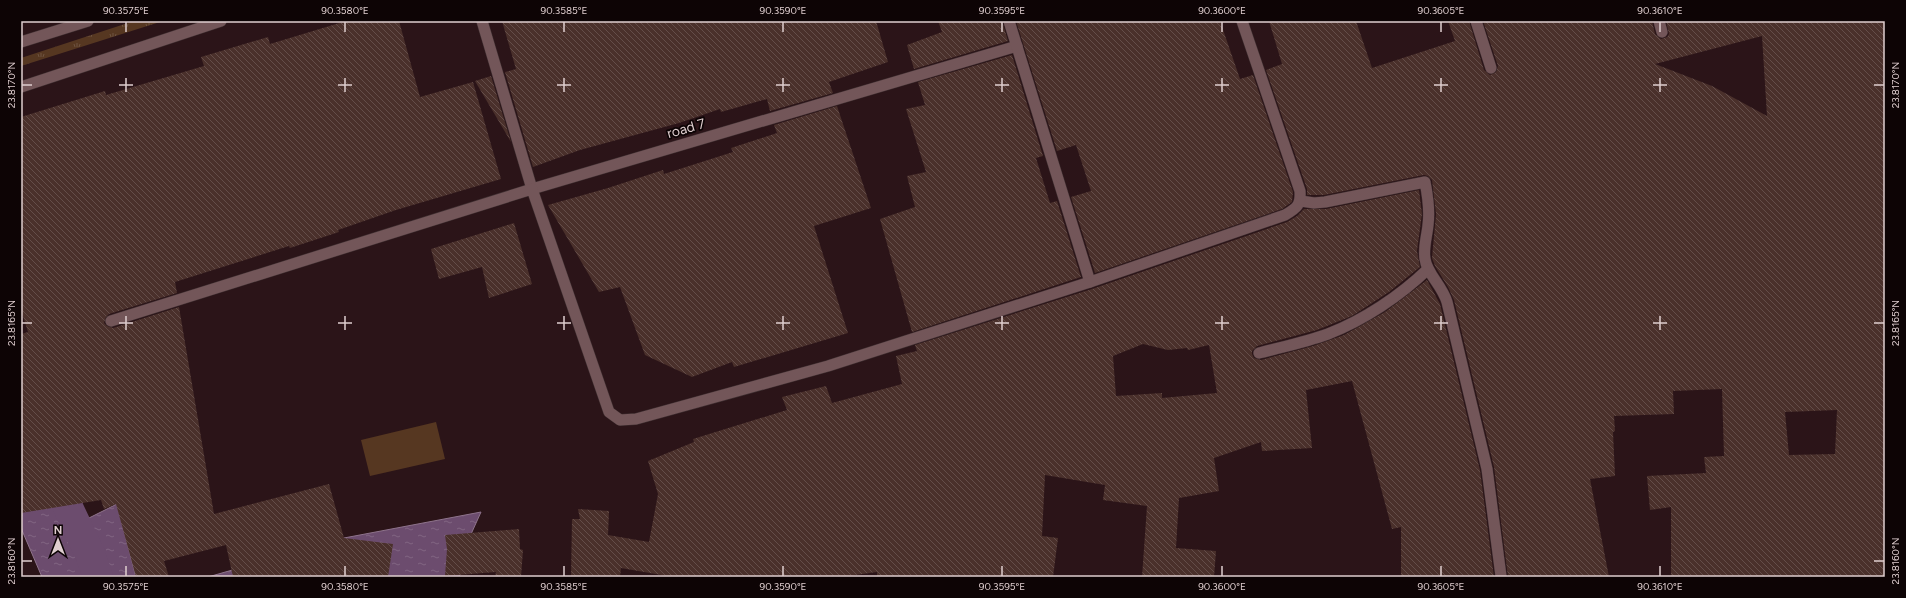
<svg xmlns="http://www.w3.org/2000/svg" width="1906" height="598" viewBox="0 0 1906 598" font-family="Figtree,sans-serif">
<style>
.grass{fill:url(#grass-tufts)}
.park{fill:#563721}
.water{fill:url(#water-ripples);stroke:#8e738b}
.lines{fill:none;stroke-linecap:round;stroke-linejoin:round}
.canal{stroke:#6c4c6e;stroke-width:30}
.building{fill:url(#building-back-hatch);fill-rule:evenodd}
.minor-casing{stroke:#3f2f31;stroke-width:12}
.tertiary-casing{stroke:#3f2f31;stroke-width:12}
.minor{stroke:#735659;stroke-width:11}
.tertiary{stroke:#735659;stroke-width:11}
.ticks{fill:none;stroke:#dfcecf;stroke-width:1.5}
.labels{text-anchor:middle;stroke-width:3.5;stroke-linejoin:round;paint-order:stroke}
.street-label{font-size:14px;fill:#dfcecf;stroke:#0d0405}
.neatline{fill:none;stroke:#dfcecf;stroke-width:1.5}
.ticks-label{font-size:10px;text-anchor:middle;fill:#dfcecf}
</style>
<defs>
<pattern id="grass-tufts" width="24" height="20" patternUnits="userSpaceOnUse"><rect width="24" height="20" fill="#563721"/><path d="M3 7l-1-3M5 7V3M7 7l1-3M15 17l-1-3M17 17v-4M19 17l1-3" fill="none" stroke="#6e5340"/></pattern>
<pattern id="water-ripples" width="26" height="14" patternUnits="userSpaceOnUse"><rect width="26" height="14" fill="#6c4c6e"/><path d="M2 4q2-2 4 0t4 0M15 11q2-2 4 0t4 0" fill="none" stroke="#816582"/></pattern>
<pattern id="building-back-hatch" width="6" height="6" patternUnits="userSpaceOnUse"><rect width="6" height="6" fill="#4a302b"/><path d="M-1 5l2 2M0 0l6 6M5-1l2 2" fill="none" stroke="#644d49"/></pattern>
</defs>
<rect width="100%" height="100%" fill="#2b1418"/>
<polygon class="grass" points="134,21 163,21 21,66 21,58"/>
<polygon class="park" points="436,422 445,459 370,476 361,440"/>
<g class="water">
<polygon points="21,343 60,442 75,525 117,504 136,577 42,577 21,528"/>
<polygon points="481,512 467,543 459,577 208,577 344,538"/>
</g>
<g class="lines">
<polyline class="canal" points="57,484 90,554 98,577"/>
</g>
<g class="building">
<polygon points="346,21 399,21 420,97 473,82 501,179 396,210 338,230 339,232 290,248 289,246 175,282 177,293 109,314 106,317 104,323 107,326 113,328 179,307 214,514 329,484 344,538 393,544 388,577 233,577 226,545 164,561 169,577 136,577 116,504 104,509 101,500 21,513 21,334 28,332 21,310 21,117 105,91 106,95 204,66 201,57 268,37 270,44"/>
<polygon points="502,21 876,21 888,62 829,82 833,93 770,111 767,99 721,112 720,109 679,123 580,150 533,167 505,72 516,69"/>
<polygon points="938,21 1002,21 1008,41 914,69 907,45 942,32"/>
<polygon points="1016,21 1220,21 1240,79 1253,75 1293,192 1292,202 1282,209 1095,273 1071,197 1091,191 1076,145 1057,151"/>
<path d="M1269 21H1356L1372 68 1455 41 1448 21H1469L1484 70 1490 75 1496 72 1498 66 1483 21H1652L1655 34 1661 39 1667 37 1669 34 1666 21H1885V577H1671V507L1650 510 1647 476 1706 473 1704 457 1724 456 1722 389 1673 391 1674 414 1614 416 1615 431 1613 432 1615 476 1590 479 1609 577H1508L1494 467 1454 300 1448 287 1435 266 1432 258 1436 214 1432 180 1428 176 1424 175 1324 195H1307V189L1266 70 1282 64ZM1762 36 1767 116 1712 86 1655 64ZM1837 410 1835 454 1789 455 1785 412Z"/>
<polygon points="1012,55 1043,156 1036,158 1050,203 1057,201 1081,277 912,332 880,219 915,207 907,176 926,172 906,109 925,105 918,82"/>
<polygon points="491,76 511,142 475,81"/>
<polygon points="837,106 871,208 814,226 848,333 734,367 732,362 692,377 645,355 620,287 599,292 548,205 608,188 663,170 664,174 733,152 731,148 777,133 774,125"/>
<path d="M1419 190 1422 214 1417 251 1420 267 1389 292 1352 316 1317 330 1257 346 1252 351V354L1254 358 1261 360 1313 346 1344 335 1385 312 1427 280 1440 304 1480 470 1494 577H1401V527L1392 529 1352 381 1306 390 1312 448 1262 451 1261 442 1214 458 1219 491 1179 498 1176 548 1216 551 1214 577H1142L1147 506 1103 500 1105 485 1045 475 1042 536 1058 538 1053 577H877V572L841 577H673L621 568 620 577H571L572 519H580L578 509 609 511 608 535 649 542 658 494 648 461 694 442 693 439 787 410 782 397 826 386 832 403 902 384 896 356 917 351 915 345 1092 289 1287 222 1297 216 1304 209H1326ZM1143 344 1168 350 1187 348 1188 350 1209 345 1217 393 1162 398V393L1116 396 1113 356Z"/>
<polygon points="514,223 532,284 489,298 482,267 439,279 431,249"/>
<polygon points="519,529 520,549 523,550 521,577 495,577 496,572 445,576 447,549 445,535"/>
</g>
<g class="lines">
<defs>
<g id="minor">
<polyline points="482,21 532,189 1017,46"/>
<polyline points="1009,21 1090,282"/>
<polyline points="1476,21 1491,68"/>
<polyline points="1659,21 1662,32"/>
<path d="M1301 201 1314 203 1325 202 1425 182C1428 197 1430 210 1428 225 1427 236 1423 248 1425 259 1427 274 1442 285 1447 302L1487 469 1501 576"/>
<path d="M111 321 532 189 609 412 620 420 636 419 828 366 1090 282 1285 215C1297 208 1301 205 1300 191L1242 21"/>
<path d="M1259 353C1282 347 1306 342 1328 334 1364 320 1400 296 1428 269"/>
</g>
<g id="tertiary">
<polyline points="21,42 88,21"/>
<polyline points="21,87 221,21"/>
</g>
</defs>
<use href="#minor" class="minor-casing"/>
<use href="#tertiary" class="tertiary-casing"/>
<use href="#minor" class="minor"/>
<use href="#tertiary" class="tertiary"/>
</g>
<path class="ticks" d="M126 22V32M345 22V32M564 22V32M783 22V32M1002 22V32M1222 22V32M1441 22V32M1660 22V32M126 78V92M345 78V92M564 78V92M783 78V92M1002 78V92M1222 78V92M1441 78V92M1660 78V92M22 85H32M119 85H133M338 85H352M557 85H571M776 85H790M995 85H1009M1215 85H1229M1434 85H1448M1653 85H1667M1874 85H1884M126 316V330M345 316V330M564 316V330M783 316V330M1002 316V330M1222 316V330M1441 316V330M1660 316V330M22 323H32M119 323H133M338 323H352M557 323H571M776 323H790M995 323H1009M1215 323H1229M1434 323H1448M1653 323H1667M1874 323H1884M22 561H32M1874 561H1884M126 566V576M345 566V576M564 566V576M783 566V576M1002 566V576M1222 566V576M1441 566V576M1660 566V576"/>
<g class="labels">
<g class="street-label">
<text transform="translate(686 128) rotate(-16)" y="5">road 7</text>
</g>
</g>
<rect width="1906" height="598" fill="none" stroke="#0d0405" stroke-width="44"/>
<g transform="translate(58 540)" stroke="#0d0405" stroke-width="3" paint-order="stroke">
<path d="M0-3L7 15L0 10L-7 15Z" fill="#dfcecf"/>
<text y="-6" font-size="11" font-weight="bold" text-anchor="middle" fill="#dfcecf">N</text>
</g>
<rect x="22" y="22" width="1862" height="554" class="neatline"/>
<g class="ticks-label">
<text x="126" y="14">90.3575°E</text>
<text x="345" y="14">90.3580°E</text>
<text x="564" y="14">90.3585°E</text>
<text x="783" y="14">90.3590°E</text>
<text x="1002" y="14">90.3595°E</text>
<text x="1222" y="14">90.3600°E</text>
<text x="1441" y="14">90.3605°E</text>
<text x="1660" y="14">90.3610°E</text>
<text transform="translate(11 85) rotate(-90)" y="4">23.8170°N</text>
<text transform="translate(1895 85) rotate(-90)" y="4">23.8170°N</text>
<text transform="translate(11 323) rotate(-90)" y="4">23.8165°N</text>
<text transform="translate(1895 323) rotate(-90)" y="4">23.8165°N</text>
<text transform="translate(11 561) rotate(-90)" y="4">23.8160°N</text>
<text transform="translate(1895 561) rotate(-90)" y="4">23.8160°N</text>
<text x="126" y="590">90.3575°E</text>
<text x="345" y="590">90.3580°E</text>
<text x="564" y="590">90.3585°E</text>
<text x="783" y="590">90.3590°E</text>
<text x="1002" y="590">90.3595°E</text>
<text x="1222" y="590">90.3600°E</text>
<text x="1441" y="590">90.3605°E</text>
<text x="1660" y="590">90.3610°E</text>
</g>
</svg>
